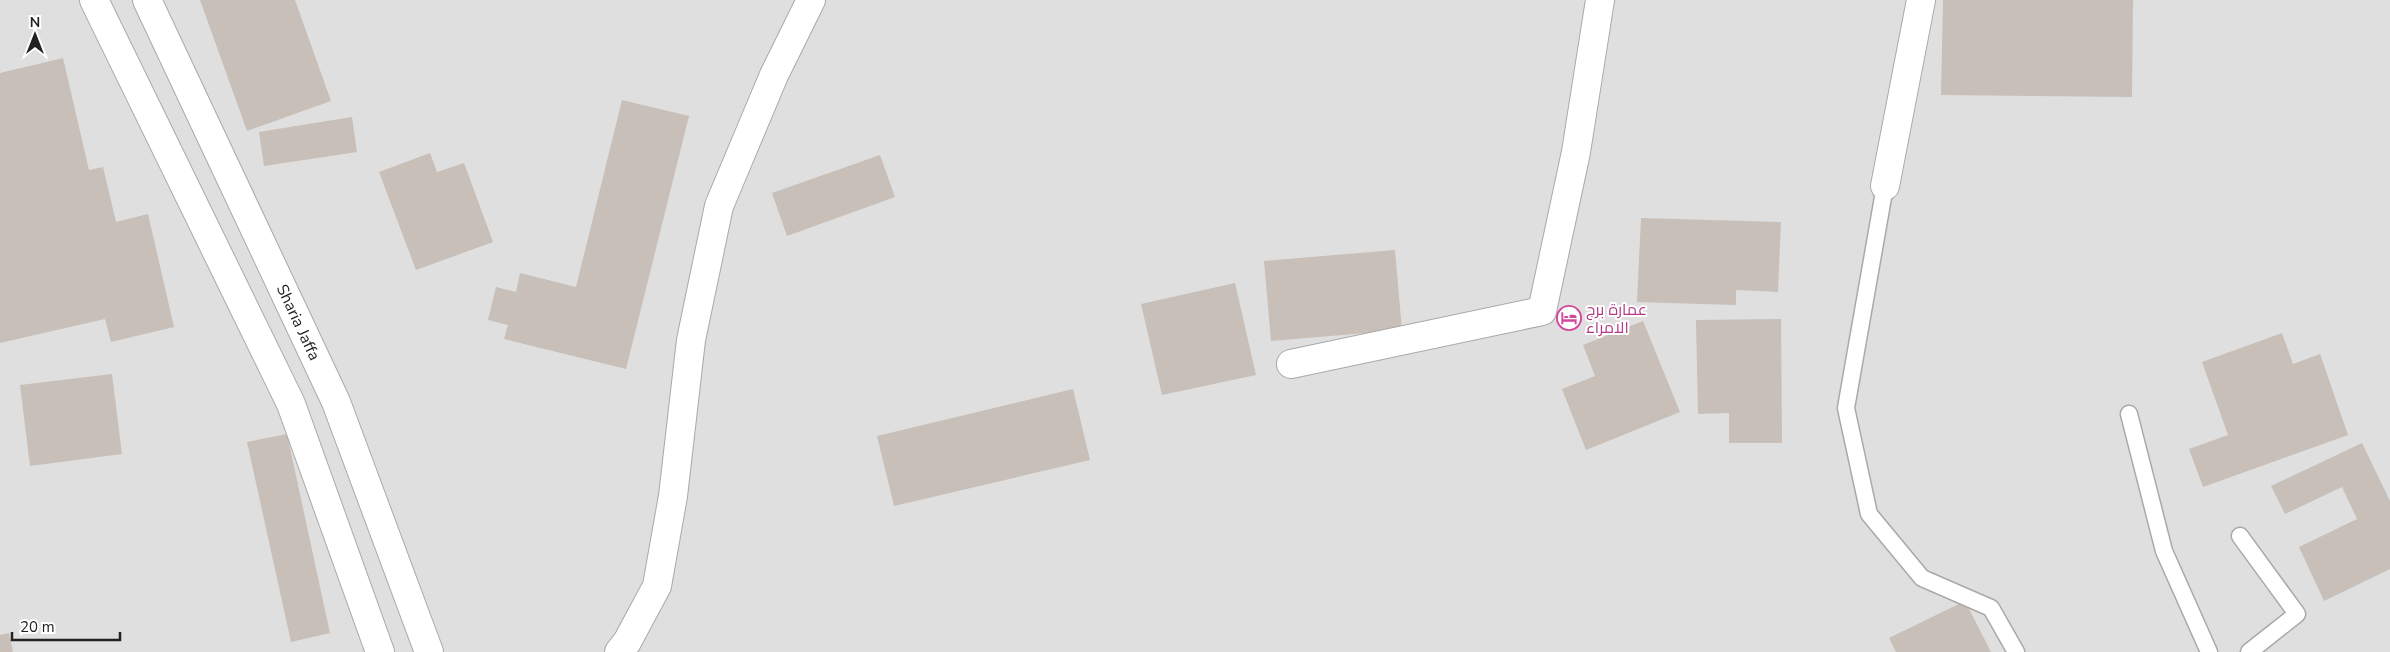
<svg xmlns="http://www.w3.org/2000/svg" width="2390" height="652" viewBox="0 0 2390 652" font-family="'Nunito Sans',Cairo,sans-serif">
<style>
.residential{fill:#e0dfdf}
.building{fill:#c7bfb8}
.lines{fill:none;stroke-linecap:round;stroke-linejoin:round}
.service-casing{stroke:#a9a9a9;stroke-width:19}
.minor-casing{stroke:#a9a9a9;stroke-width:30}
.tertiary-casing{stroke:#a9a9a9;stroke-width:30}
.service{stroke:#fff;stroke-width:16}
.minor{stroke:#fff;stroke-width:28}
.tertiary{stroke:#fff;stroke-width:28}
.labels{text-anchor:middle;stroke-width:4;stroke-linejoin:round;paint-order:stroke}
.hotel-label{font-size:16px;fill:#b23c85;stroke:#fff;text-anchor:start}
.street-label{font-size:16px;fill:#222;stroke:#fff}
</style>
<rect width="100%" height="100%" fill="#f2efe9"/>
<rect class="residential" x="0" y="0" width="2390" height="652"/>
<g class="building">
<polygon points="200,0 295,0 331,101 247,131"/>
<polygon points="1943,0 2133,0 2132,97 1941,95"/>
<polygon points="63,58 89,170 103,167 116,222 148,214 174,327 111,342 105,319 0,343 0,73"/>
<polygon points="622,100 689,116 626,369 504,339 508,325 488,320 496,287 516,292 520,273 576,287"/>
<polygon points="352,117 357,152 264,166 259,132"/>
<polygon points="430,153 437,172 464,163 493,242 416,270 379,172"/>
<polygon points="880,155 895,197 787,236 772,193"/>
<polygon points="1641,218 1781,222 1778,292 1736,290 1736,305 1637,302"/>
<polygon points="1395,250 1402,330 1271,341 1264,261"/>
<polygon points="1235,283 1256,375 1162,395 1141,304"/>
<polygon points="1781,319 1782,443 1729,443 1729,413 1698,414 1696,320"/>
<polygon points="1643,321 1680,412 1586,450 1562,389 1595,376 1583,345"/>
<polygon points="2282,333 2293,364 2320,354 2348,435 2203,487 2189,449 2228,435 2202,362"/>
<polygon points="112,374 122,454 30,466 20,385"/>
<polygon points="1073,389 1090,460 894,506 877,436"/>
<polygon points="287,434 330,633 291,642 247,442"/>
<polygon points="2362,443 2390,501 2390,569 2324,601 2299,547 2357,519 2342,487 2285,514 2271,486"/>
<polygon points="1965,601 1991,652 1896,652 1889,638"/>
<polygon points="9,633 13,652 0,652 0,635"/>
</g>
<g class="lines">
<defs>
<g id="service">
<polyline points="1885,186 1846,408 1869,514 1922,578 1991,608 2016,652"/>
<polyline points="2129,414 2164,551 2209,652"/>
<polyline points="2240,536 2297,614 2249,652"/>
</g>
<g id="minor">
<polyline points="1885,186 1921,0"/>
<polyline points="1291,364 1542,311 1576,152 1600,0"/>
<polyline points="619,652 627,642 657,586 673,496 691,340 719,206 774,75 811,0"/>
</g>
<g id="tertiary">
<polyline points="94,0 291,404 380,652"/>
<polyline points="147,0 336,402 429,652"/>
</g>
</defs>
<use href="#service" class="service-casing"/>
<use href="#minor" class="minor-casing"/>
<use href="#tertiary" class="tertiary-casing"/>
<use href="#service" class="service"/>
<use href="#minor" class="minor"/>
<use href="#tertiary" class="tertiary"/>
</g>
<defs>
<symbol id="hotel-ring" viewBox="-11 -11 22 22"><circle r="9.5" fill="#fff" stroke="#d1479c" stroke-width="1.5"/><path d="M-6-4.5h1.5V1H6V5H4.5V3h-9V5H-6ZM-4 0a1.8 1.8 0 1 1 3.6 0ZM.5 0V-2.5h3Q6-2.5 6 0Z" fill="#d1479c"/></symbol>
</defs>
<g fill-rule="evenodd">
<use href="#hotel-ring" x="1555" y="304" width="28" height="28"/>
</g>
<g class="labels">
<g class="hotel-label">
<text x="1586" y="315">عمارة برج<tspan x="1586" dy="18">الامراء</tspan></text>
</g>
<g class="street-label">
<text transform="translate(299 322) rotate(65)" y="6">Sharia Jaffa</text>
</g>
</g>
<g transform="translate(35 35)" stroke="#ffffff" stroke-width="4" paint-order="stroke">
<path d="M0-4L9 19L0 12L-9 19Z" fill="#222222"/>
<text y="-8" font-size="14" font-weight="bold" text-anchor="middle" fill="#222222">N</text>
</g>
<path d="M12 632v8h108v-8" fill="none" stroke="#222222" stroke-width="2.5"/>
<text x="20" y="632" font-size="15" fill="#222222" stroke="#ffffff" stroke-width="4" paint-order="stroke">20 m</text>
</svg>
